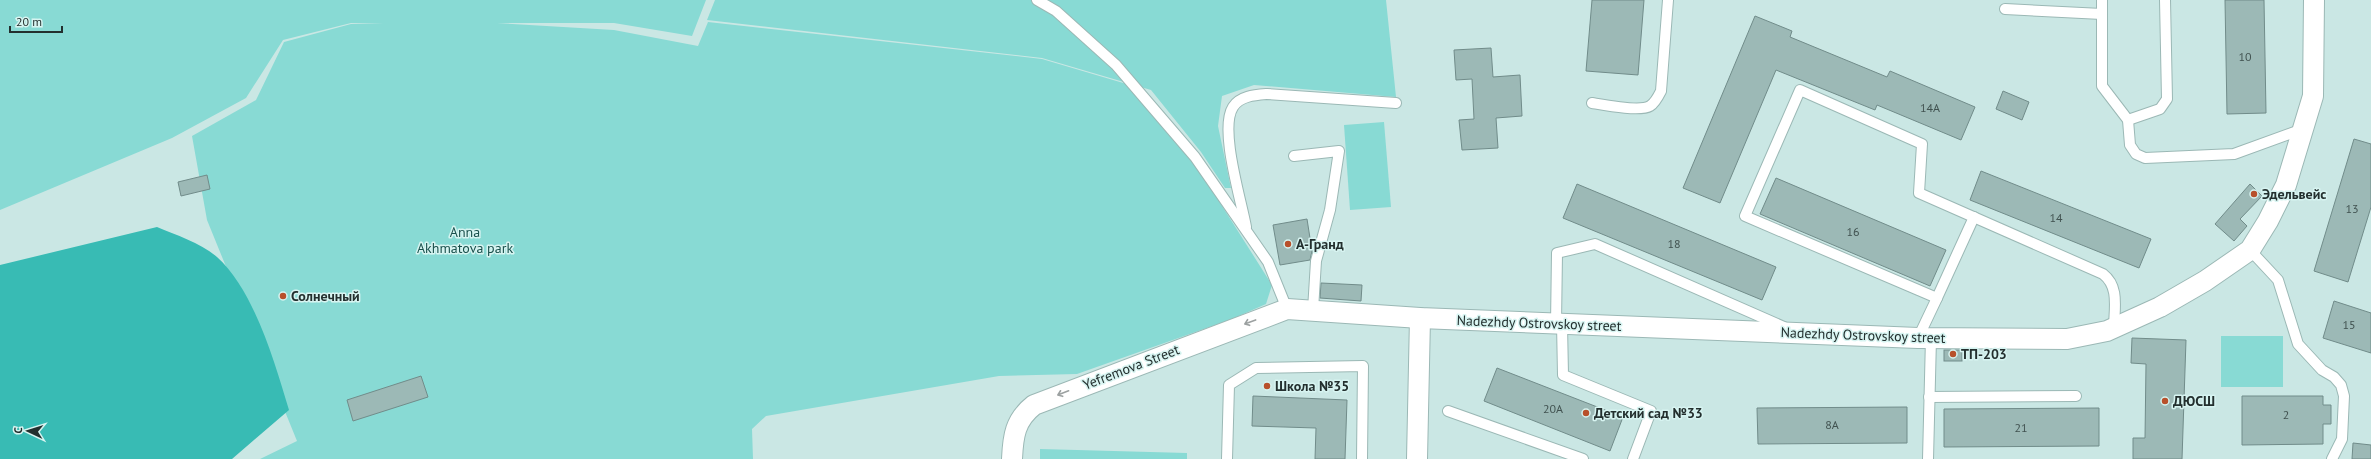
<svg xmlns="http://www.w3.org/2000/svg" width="2371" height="459" viewBox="0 0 2371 459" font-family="'PT Sans',sans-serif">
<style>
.green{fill:#88dad4}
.water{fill:#38bbb4}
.building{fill:#9cb9b6;stroke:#718c8a}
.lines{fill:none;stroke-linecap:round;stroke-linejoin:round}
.lane-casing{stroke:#9bb8b5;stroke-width:12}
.street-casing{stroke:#9bb8b5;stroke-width:22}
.lane{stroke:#fff;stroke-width:10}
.street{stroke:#fff;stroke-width:20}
.oneway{stroke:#9ca1a1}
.poi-dot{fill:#b8502b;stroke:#d7f4f1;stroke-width:1.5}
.labels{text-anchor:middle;stroke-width:3;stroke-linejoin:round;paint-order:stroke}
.number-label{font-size:12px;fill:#415250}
.poi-label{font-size:14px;font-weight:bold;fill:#232f2e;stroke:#d7f4f1;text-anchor:start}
.park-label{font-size:14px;fill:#19504c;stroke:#d7f4f1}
.street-label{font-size:14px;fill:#232f2e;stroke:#d7f4f1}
</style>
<rect width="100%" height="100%" fill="#cae7e4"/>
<g class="green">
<polygon points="0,0 706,0 692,36 614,23 497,23 614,30 698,46 708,22 1042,59 1130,85 1193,160 1272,285 1266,304 1232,319 1077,374 999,376 766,416 752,429 753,459 260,459 297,441 207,220 192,136 256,100 284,42 351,24 384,23 351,23 283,40 246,98 172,138 0,210"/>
<polygon points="715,0 1386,0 1396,97 1254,85 1222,96 1218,126 1231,188 1225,188 1201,152 1151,90 1042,58 707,20"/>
<polygon points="1384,122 1391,207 1350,210 1344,125"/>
<rect x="2221" y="336" width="62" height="51"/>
<polygon points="1040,449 1187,453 1187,459 1040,459"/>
</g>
<path class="water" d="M157 227C176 235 201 243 217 257 254 290 275 363 289 410L232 459H0V265Z"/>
<g class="building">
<polygon points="1592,0 1644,0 1638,75 1586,71"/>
<polygon points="2225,0 2264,0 2266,113 2227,114"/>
<polygon points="1755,16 1792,31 1790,37 1887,77 1890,71 1975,107 1961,140 1877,105 1875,110 1776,70 1720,203 1683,188"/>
<polygon points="1491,48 1493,77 1520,75 1522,116 1496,118 1498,148 1462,150 1459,120 1474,119 1472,79 1456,80 1454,50"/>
<polygon points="2003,91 2029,102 2022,120 1996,109"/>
<polygon points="2354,139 2371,144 2371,207 2348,282 2314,271"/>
<polygon points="1981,171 2151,239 2139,268 1970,200"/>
<polygon points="207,175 210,189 181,196 178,182"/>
<polygon points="1776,178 1946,250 1930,286 1760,214"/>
<polygon points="1577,184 1776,267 1762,300 1563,218"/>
<polygon points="2250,184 2262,196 2240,219 2247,226 2234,241 2215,224"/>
<polygon points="1307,219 1312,251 1310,260 1280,265 1273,225"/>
<polygon points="1321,283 1362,285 1361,301 1320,298"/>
<polygon points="2334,301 2371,313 2371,353 2323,338"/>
<polygon points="2132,338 2186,340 2182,459 2133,459 2133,438 2145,438 2146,364 2131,363"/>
<rect x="1944" y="350" width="18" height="11"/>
<polygon points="1497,368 1623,417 1610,451 1484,401"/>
<polygon points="421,376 428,397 353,421 347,400"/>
<polygon points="1253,396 1347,400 1345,459 1315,459 1316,428 1252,426"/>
<polygon points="2242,396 2323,396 2323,405 2331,405 2331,424 2323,424 2323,444 2242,445"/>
<polygon points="1907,407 1907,443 1758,444 1757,408"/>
<polygon points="2099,408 2099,446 1944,447 1944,409"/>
<polygon points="2353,443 2371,445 2371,459 2352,459"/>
</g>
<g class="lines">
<defs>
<g id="lane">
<polyline points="1037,0 1056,11 1116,65 1195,157 1268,262 1287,309"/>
<polyline points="2102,0 2102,86 2128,120 2130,145 2136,154 2145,158 2234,154 2303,129"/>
<polyline points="2005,9 2102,14"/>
<path d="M1592 103C1604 105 1640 112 1650 106 1655 103 1658 97 1661 91L1668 0"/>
<polyline points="2128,120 2160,109 2167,99 2165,0"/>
<polyline points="1294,156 1339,151 1330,210 1316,261 1313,310"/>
<path d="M1246 227C1241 199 1219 129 1233 107 1240 96 1255 95 1267 94L1396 103"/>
<polyline points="2250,250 2278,280 2298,344 2322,370 2334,377 2341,385 2344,396 2342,439 2332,459"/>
<polyline points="1937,298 1974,217"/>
<polyline points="1556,324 1557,253 1595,244 1784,327"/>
<polyline points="1562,324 1563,375 1651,411 1633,459"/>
<path d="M1918 338 1937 298 1745 216 1800 90 1922 144 1919 193 2103 274C2120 287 2114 309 2114 329"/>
<polyline points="1929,397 2076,396"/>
<polyline points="1448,411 1583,459"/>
<polyline points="1227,459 1229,385 1256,368 1363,366 1362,459"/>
<polyline points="1928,459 1931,338"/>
</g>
<g id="street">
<path d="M1012 459C1013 436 1015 420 1034 405L1287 309 1420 318 1918 338 2067 339 2107 331 2160 307 2205 281 2250 250 2268 221 2286 185 2313 96 2314 0"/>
<polyline points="1417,459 1420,318"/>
</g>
</defs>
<use href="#lane" class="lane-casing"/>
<use href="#street" class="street-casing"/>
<use href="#lane" class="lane"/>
<use href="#street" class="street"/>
</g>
<defs><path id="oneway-shaft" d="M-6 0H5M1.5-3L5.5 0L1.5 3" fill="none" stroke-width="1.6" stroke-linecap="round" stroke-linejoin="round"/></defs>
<g class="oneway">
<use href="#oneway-shaft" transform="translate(1250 322) rotate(160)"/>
<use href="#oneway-shaft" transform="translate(1063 393) rotate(159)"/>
</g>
<g class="poi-dot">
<circle cx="2254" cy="194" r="4"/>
<circle cx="1288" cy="244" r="4"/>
<circle cx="283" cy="296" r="4"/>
<circle cx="1953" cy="354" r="4"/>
<circle cx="1267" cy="386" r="4"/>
<circle cx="2165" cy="401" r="4"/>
<circle cx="1586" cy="413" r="4"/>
</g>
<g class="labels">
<g class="number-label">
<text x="2245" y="61">10</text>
<text x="1930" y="112">14А</text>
<text x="2352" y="213">13</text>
<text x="2056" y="222">14</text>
<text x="1853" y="236">16</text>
<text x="1674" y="248">18</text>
<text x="2349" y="329">15</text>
<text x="1553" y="413">20А</text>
<text x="2286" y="419">2</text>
<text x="1832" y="429">8А</text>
<text x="2021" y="432">21</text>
</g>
<g class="poi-label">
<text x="2262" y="199">Эдельвейс</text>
<text x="1296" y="249">А-Гранд</text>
<text x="291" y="301">Солнечный</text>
<text x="1961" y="359">ТП-203</text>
<text x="1275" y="391">Школа №35</text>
<text x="2173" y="406">ДЮСШ</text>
<text x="1594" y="418">Детский сад №33</text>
</g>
<g class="park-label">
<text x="465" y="237">Anna<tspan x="465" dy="16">Akhmatova park</tspan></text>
</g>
<g class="street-label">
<text transform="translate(1539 323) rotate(2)" y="5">Nadezhdy Ostrovskoy street</text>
<text transform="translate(1863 335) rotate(2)" y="5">Nadezhdy Ostrovskoy street</text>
<text transform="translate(1131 367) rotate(-21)" y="5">Yefremova Street</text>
</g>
</g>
<g transform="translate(28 431) rotate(274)" stroke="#d7f4f1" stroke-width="3" paint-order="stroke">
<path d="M0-3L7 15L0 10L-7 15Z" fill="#232f2e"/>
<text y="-6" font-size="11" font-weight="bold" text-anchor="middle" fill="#232f2e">С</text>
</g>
<path d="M10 26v6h52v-6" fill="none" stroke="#232f2e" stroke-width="2"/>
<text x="16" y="26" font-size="12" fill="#232f2e" stroke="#d7f4f1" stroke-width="3" paint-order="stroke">20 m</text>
</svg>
